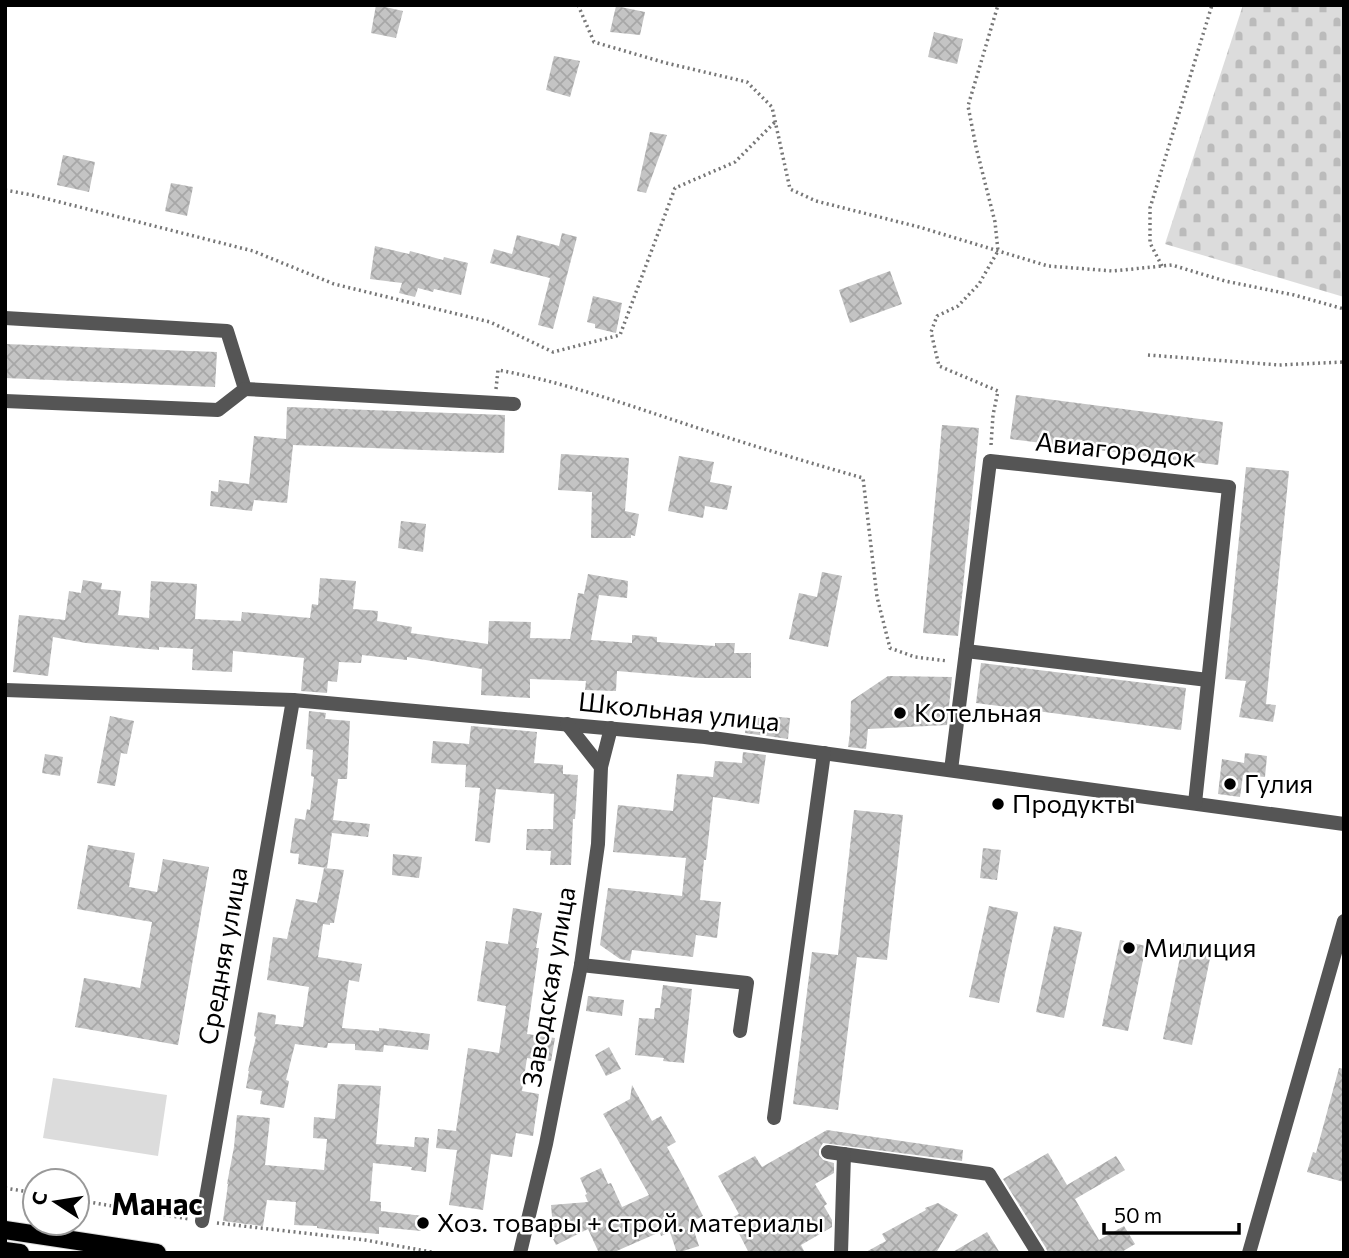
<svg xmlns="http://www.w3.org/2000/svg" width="1349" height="1258" viewBox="0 0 1349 1258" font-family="Commissioner,sans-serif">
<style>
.grass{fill:#dcdcdc}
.cemetery{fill:url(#cemetery-stones)}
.building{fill:url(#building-cross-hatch)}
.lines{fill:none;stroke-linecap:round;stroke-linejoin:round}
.primary-casing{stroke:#dbdbdb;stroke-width:20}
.path{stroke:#777;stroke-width:3.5;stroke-dasharray:2 3.5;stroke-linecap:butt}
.minor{stroke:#555;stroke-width:14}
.primary{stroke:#000;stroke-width:18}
.poi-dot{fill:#000;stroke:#fff;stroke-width:2.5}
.labels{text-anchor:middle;stroke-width:5;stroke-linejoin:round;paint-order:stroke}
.street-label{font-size:26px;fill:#000;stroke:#fff}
.poi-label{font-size:26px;fill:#000;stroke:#fff;text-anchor:start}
.quarter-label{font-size:30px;font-weight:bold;fill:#000;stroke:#fff}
</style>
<defs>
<pattern id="cemetery-stones" width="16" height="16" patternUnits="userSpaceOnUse" patternTransform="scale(1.75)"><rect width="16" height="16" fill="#dcdcdc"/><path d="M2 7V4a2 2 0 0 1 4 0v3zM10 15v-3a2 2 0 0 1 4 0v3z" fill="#bbb"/></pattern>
<pattern id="building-cross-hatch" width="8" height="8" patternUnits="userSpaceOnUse" patternTransform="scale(1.75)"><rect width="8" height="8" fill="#c4c4c4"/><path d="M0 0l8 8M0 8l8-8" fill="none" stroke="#a7a7a7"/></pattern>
</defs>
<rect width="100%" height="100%" fill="#fff"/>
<polygon class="grass" points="53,1078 167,1095 158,1156 43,1138"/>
<polygon class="cemetery" points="1243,5 1344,5 1344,297 1165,244"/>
<g class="building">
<polygon points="376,5 403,11 396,38 371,33"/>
<polygon points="616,6 645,12 640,35 610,32"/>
<polygon points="934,32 963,39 957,64 928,57"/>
<polygon points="554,56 580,61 570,97 546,90"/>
<polygon points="650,132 667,135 646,193 637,191"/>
<polygon points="63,155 95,162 89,192 57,185"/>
<polygon points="171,183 193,187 187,216 165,211"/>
<polygon points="562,233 577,237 553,329 538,325 550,278 490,263 494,249 512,254 517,235 559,246"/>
<polygon points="375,246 409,254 410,251 443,260 444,257 468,263 461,295 434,289 433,292 418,288 415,297 399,293 402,283 370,279"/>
<polygon points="890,271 902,304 850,323 839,290"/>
<polygon points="593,296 622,303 616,333 595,328 595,324 587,322"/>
<polygon points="5,344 217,352 215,387 5,378"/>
<polygon points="1016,395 1223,422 1218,465 1010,439"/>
<polygon points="287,407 505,415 504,453 293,445 287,503 254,500 252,511 210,506 211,491 218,492 219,480 249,484 254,436 286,439"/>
<polygon points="942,425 979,428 958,636 923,633"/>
<polygon points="561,454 629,458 625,511 639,514 635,536 631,535 631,538 591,538 592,492 558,490"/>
<polygon points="679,456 714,462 710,482 732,486 727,510 705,506 703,518 668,511"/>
<polygon points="1246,467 1289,471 1266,704 1276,705 1273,722 1239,717 1246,681 1225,679"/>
<polygon points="401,521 426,524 423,552 398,548"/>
<polygon points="822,572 842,576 828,647 789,639 799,593 817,597"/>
<polygon points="588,574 628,581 627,598 599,595 591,640 632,643 632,635 657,637 657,642 715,646 715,643 735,643 734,653 751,653 751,678 700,678 617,671 616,691 585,690 586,681 530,679 530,698 481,695 482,669 407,657 407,660 362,655 361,663 339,662 337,682 328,681 327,693 301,691 304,658 233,651 232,672 192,670 193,649 159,647 159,650 86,643 53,637 48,676 13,672 19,615 65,620 69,591 81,593 83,580 102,583 101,589 121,591 118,615 149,618 151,581 197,584 195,619 241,621 242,612 310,618 312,604 318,605 320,578 356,581 353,609 378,611 377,621 412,627 411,633 488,644 489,621 531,622 530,638 570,639 578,593 584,594"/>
<polygon points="981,663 1186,688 1181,730 976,703"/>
<polygon points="888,676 952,677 947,725 868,729 866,749 848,747 850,733 851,701"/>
<polygon points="309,711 326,713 325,719 350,721 347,779 338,779 333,820 370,824 368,837 332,833 327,868 298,864 299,854 290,853 295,818 305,820 307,809 310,810 314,777 311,776 313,750 306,749"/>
<polygon points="110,716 134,721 127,754 121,753 115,786 97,783"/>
<polygon points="768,716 790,718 788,739 745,733 747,717 768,719"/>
<polygon points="471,726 537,732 534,763 563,765 563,774 578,775 575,819 573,819 571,865 550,865 551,851 526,850 527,829 553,829 554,794 496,789 490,843 475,841 480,788 465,787 466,765 431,763 433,741 469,744"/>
<polygon points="743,752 766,755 759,804 713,797 706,860 704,860 700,900 721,902 717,938 696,935 693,957 632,950 630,961 620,959 600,945 608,888 682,896 686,858 613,852 618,805 673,811 677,774 713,777 715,761 742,763"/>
<polygon points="1245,753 1267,756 1265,777 1243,775 1240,797 1218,794 1222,759 1244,763"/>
<polygon points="45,754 63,757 60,776 42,773"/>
<polygon points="854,810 903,815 887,960 857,957 838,1110 793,1104 812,952 838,955"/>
<polygon points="88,845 135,853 129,887 157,892 163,859 209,867 178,1045 75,1027 84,978 140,988 152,922 77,909"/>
<polygon points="983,848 1001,850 997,880 980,878"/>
<polygon points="393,854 422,857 419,878 392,875"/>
<polygon points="324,868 344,870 334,923 330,923 330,925 323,924 318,957 362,964 359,982 349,980 342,1028 379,1031 379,1028 430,1034 428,1050 384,1045 383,1052 355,1050 355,1044 328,1043 327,1048 295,1044 286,1080 289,1081 284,1108 260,1104 262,1091 246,1088 249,1071 248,1071 256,1037 254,1036 258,1012 276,1015 275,1024 303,1027 309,987 267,980 273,937 287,939 296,899 317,903"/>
<polygon points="989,906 1018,912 999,1003 969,997"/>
<polygon points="513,908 542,913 536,948 539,948 527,1034 555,1038 551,1061 527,1058 522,1091 539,1094 533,1136 516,1133 512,1157 491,1154 483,1210 449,1205 457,1150 436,1148 438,1129 456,1131 468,1048 499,1053 506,1006 477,1001 486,941 508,944"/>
<polygon points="1054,926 1082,932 1064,1018 1036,1012"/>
<polygon points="1120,940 1146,946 1128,1031 1102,1026"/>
<polygon points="1183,943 1212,949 1192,1045 1163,1039"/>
<polygon points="663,985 692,989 684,1063 663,1061 664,1058 635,1055 639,1018 654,1019 655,1008 660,1008"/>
<polygon points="588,996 624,1000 622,1016 586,1011"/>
<polygon points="609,1047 621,1069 606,1076 595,1055"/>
<polygon points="1339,1068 1344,1069 1344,1182 1307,1172 1313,1152 1316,1153"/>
<polygon points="338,1084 381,1086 376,1144 414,1147 415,1137 429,1138 426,1172 411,1170 412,1167 373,1163 370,1201 381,1202 381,1211 423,1216 421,1231 379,1227 379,1234 331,1230 317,1228 317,1226 294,1225 296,1202 267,1200 263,1226 223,1221 228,1184 227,1184 234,1147 237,1115 270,1118 265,1165 324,1170 327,1139 313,1138 314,1117 335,1119"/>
<polygon points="632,1085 652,1121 661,1116 676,1142 667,1147 685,1180 703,1216 691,1222 699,1246 677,1253 670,1232 661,1236 660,1232 612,1253 599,1253 588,1229 556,1245 548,1229 553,1227 551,1205 588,1202 585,1195 587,1194 580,1178 601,1168 608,1184 611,1183 622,1207 649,1195 603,1114 630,1099"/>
<polygon points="827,1130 963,1150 962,1161 823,1143 819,1150 819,1155 823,1160 834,1163 834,1173 815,1184 827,1204 824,1206 832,1220 832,1227 801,1245 805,1253 749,1253 731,1218 739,1214 718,1176 755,1156 762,1167"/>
<polygon points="1048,1153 1067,1185 1116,1156 1125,1170 1075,1199 1099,1240 1124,1226 1135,1244 1120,1253 1048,1253 1046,1248 1003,1179"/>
<polygon points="938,1203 958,1215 936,1253 864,1253 886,1241 882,1234 926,1210 925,1208"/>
<polygon points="987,1232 1000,1253 951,1253"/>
</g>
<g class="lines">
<defs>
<g id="primary">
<polyline points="5,1230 157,1253"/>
<polyline points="5,1251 20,1253"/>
</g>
</defs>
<use href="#primary" class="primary-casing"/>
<g class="path">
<polyline points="578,5 594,42 666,63 747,82 772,107 790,189 816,201 919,227 1048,266 1113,271 1172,265 1225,281 1294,295 1344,309"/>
<polyline points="5,190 32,195 253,251 334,284 490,322 553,352 620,335 675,188 735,162 775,122"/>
<polyline points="1162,266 1150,243 1150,208 1212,5"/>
<polyline points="1148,355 1279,365 1344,362"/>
<path d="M496 389 498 370C569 383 636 408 704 430 757 447 810 463 863 478L877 597 890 648 915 657 948 661"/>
<polyline points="991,445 993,415 998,391 939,366 931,332 937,316 958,306 979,284 998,251 995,222 976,147 968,106 998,5"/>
<polyline points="5,1188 35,1193"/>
<polyline points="77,1200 189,1219"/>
<polyline points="217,1223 365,1240 437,1253"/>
</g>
<g class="minor">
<polyline points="5,318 227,331 245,389 514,404"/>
<polyline points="5,401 218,410 245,389"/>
<polyline points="966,651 1208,680"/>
<polyline points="5,690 293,700 705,737 1344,824"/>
<polyline points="567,724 601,767"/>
<polyline points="951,770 990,461 1229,487 1195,803"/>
<polyline points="581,965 747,983 740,1031"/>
<polyline points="774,1118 824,753"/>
<polyline points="828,1152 989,1174 1038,1253"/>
<polyline points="202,1221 293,700"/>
<polyline points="520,1253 546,1144 581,965 598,844 601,767 611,728"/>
<polyline points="841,1253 844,1154"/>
<polyline points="1249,1253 1344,921"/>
</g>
<use href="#primary" class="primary"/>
</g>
<g class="poi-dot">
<circle cx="900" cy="713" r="7"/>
<circle cx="1230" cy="784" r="7"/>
<circle cx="998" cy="804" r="7"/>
<circle cx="1129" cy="948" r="7"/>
<circle cx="423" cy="1223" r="7"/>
</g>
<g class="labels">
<g class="street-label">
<text transform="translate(1116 450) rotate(6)" y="9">Авиагородок</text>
<text transform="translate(679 712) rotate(6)" y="9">Школьная улица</text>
<text transform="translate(223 956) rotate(-80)" y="9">Средняя улица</text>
<text transform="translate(549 987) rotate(-80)" y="9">Заводская улица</text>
</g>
<g class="poi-label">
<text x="914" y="722">Котельная</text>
<text x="1244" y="793">Гулия</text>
<text x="1012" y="813">Продукты</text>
<text x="1143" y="957">Милиция</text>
<text x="437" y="1232">Хоз. товары + строй. материалы</text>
</g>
<g class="quarter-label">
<text x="157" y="1215">Манас</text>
</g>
</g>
<rect width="1349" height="1258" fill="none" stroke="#000000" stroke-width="14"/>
<g transform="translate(56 1202) rotate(282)"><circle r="33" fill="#ffffff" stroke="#999999" stroke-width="2"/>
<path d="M0-5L12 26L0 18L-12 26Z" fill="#000000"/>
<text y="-10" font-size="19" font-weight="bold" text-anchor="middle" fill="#000000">С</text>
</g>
<path d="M1104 1223v10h135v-10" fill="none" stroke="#000000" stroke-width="3.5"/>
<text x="1114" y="1223" font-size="21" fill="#000000" stroke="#ffffff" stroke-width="5" paint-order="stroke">50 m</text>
</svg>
